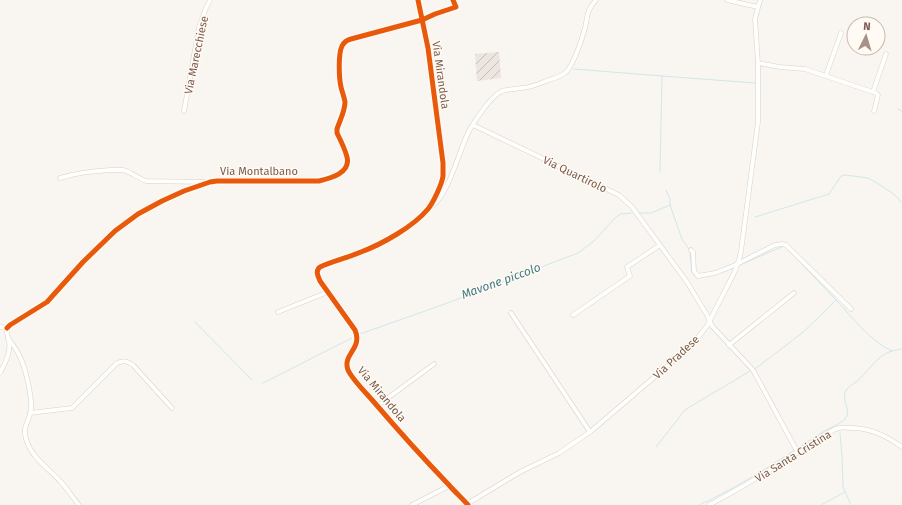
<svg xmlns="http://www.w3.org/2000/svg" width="902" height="505" viewBox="0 0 902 505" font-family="'Fira Sans',sans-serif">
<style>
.industrial{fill:url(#industrial-furrows)}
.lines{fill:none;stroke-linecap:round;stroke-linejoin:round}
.stream{stroke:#d0e8ea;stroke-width:1}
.minor-casing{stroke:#d7d1cb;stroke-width:5}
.minor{stroke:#fefefd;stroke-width:4}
.cycleway-casing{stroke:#fffaf3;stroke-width:8}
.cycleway{stroke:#e8590c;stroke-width:5}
.labels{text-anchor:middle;stroke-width:3;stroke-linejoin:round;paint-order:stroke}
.street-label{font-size:11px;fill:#7a5c4d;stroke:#fffaf3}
.water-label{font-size:12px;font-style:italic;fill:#437c86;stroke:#fffaf3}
</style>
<defs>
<pattern id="industrial-furrows" width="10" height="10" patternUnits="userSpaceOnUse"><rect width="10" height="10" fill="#ede5e0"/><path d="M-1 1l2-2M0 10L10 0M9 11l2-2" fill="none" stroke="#c5bdb8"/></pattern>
</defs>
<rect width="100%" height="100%" fill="#f9f5f0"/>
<polygon class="industrial" points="499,52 501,78 477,81 475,54"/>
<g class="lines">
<g class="stream">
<polyline points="574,69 662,76 660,171"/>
<polyline points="662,76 755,83"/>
<polyline points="898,109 902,111"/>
<polyline points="666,190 670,199 670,205 682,239 689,249 690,253 692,272 695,276"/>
<polyline points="639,213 651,213 670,205"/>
<polyline points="755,217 829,194 841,176 845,175 868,178 877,183 895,195 902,203"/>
<polyline points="800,262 836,300"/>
<polyline points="742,264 784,246"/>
<polyline points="727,270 734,268"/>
<polyline points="195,322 252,380"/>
<polyline points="360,334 442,305 578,253 594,241 616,217 621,214 632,213"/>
<path d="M755 369 802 333 819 317 836 300C852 317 871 342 892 351"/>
<polyline points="263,383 352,338"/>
<polyline points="840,433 842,456 843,487 851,505"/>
<polyline points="656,447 685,410 711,394 722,388 750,371"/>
<path d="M798 448C809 441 820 433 832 427 836 425 841 423 845 419 852 412 842 401 845 393 846 388 852 385 856 382 866 374 873 361 885 354 890 351 896 350 902 349"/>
<path d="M699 505C732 490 763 471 793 451"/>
<polyline points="821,505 845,492"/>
</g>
<defs>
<g id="minor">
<path d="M418 0 428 48 443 163C443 167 443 172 443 176 442 184 433 203 428 209 413 227 382 244 361 252 347 258 333 261 320 267 315 271 318 276 320 281L355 330C363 349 342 354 348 370 352 379 366 393 373 401 397 429 423 458 449 485 455 492 462 498 468 505"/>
<polyline points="727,0 758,7"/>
<polyline points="758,63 780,67 805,69 876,93 878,95 874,111"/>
<polyline points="826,75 841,33"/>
<polyline points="873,92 886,54"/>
<polyline points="184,111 199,27 206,8 210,0"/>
<polyline points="473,125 619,195 632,207 687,282 707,315 712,326 753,370 798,453"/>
<path d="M60 178C76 173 93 171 110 170 114 170 119 170 123 170 131 172 138 178 146 181L205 182"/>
<path d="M429 208C448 199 459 150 469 131 475 120 491 96 502 91 508 89 516 89 523 88 531 87 539 84 546 81 552 79 561 77 566 72 574 64 582 39 585 28 588 15 586 11 596 0"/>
<polyline points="691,250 693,252 694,271 698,276 715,273 733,266 775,245 782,244 786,245 851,309"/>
<polyline points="278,312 328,292"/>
<polyline points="511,313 590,432"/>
<polyline points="573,315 630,276 627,267 660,245"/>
<polyline points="0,327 7,328"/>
<path d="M7 328 10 325 47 302 83 262 115 231 138 214 162 201 184 191 210 182 217 181H319C331 178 351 173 347 157 345 149 341 141 337 133V129C340 120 345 111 345 102 344 96 342 92 341 87 339 78 338 54 342 46 344 42 347 40 351 39L422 20 435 14 456 7 453 0"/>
<path d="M8 338C13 345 18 351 21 359 26 371 32 396 31 409 30 421 22 425 26 439 31 457 48 468 60 481 67 488 72 497 79 505"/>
<polyline points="729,345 794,293"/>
<path d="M0 373C5 363 11 353 9 341 8 337 6 333 7 328"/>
<polyline points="377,406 434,364"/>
<path d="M30 413 72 408 117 363C124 360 127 361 133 365L172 408"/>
<polyline points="467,504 520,472 559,453 590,432 692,345 707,326 710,320 735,271 739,260 741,251 758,122 758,63 755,19 760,0"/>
<polyline points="412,505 449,486"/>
<path d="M709 505C739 489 768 472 796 453 807 447 827 431 839 428 843 427 849 428 854 428 873 429 886 436 902 447"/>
</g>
</defs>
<use href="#minor" class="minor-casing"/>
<use href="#minor" class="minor"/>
<defs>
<g id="cycleway">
<path d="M418 0 428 48 443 163C443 167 443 172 443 176 442 184 433 203 428 209 413 227 382 244 361 252 347 258 333 261 320 267 315 271 318 276 320 281L355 330C363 349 342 354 348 370 352 379 366 393 373 401 397 429 423 458 449 485 455 492 462 498 468 505"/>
<path d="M7 328 10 325 47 302 83 262 115 231 138 214 162 201 184 191 210 182 217 181H319C331 178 351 173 347 157 345 149 341 141 337 133V129C340 120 345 111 345 102 344 96 342 92 341 87 339 78 338 54 342 46 344 42 347 40 351 39L422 20 435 14 456 7 453 0"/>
</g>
</defs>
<use href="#cycleway" class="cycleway-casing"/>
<use href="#cycleway" class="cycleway"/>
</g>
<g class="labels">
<g class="street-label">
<text transform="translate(196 55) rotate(-78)" y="4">Via Marecchiese</text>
<text transform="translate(441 75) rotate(82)" y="4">Via Mirandola</text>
<text x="259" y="175">Via Montalbano</text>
<text transform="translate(575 174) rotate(26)" y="4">Via Quartirolo</text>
<text transform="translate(676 357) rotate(-43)" y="4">Via Pradese</text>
<text transform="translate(382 394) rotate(50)" y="4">Via Mirandola</text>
<text transform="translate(793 456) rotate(-32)" y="4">Via Santa Cristina</text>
</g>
<g class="water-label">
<text transform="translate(501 281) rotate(-20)" y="4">Mavone piccolo</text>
</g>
</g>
<g transform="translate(866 36) rotate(5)"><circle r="19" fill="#fffaf3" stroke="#cabbb1"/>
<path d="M0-3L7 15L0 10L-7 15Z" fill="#a69286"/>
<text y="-6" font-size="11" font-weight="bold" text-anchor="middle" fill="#7a5c4d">N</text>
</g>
</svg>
